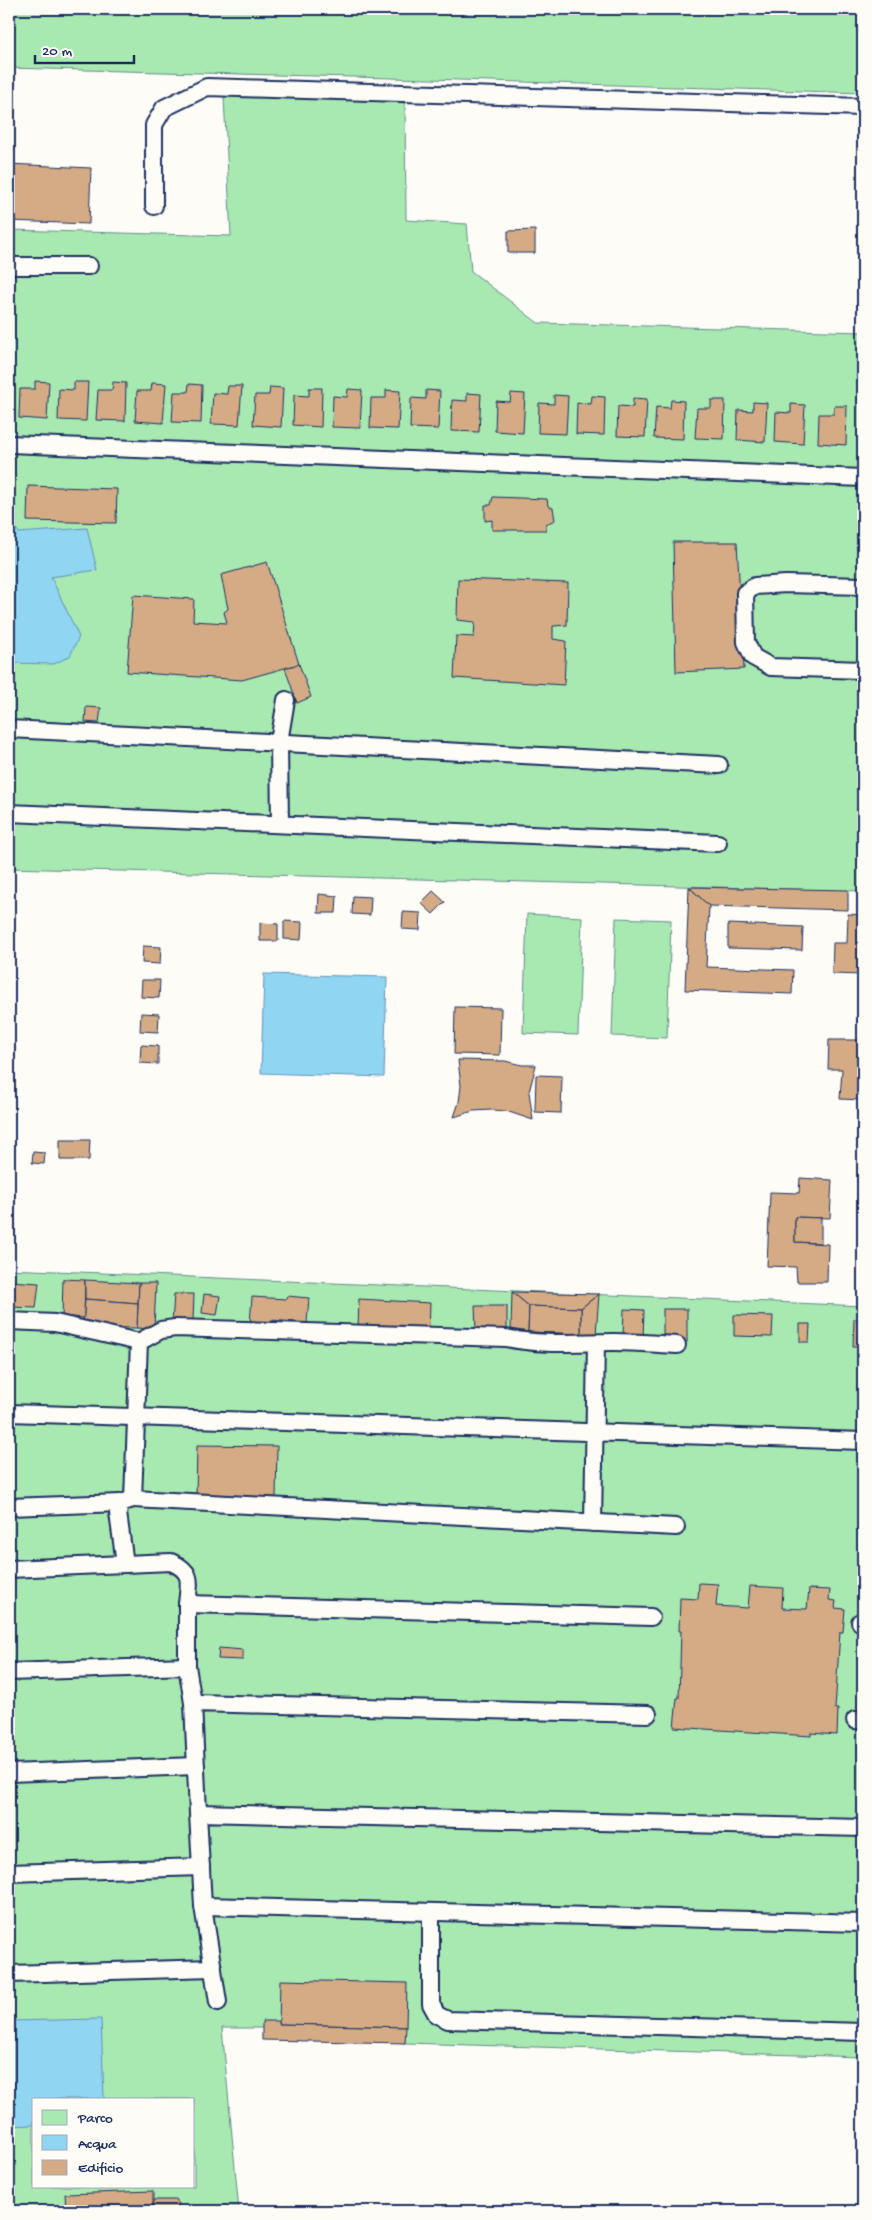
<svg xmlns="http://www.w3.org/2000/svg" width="872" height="2220" viewBox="0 0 872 2220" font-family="'Gochi Hand',sans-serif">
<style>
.green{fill:#a8e9b2;stroke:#628c88;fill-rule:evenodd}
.water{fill:#90d5f2;stroke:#6193b7}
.building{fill:#d4ab85;stroke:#1b2f5e}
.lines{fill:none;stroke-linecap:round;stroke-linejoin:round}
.service-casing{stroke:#1b2f5e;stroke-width:20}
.service{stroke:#fdfcf7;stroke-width:16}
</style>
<rect width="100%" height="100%" fill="#fdfcf7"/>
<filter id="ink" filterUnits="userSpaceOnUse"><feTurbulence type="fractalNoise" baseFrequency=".02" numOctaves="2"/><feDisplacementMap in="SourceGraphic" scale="10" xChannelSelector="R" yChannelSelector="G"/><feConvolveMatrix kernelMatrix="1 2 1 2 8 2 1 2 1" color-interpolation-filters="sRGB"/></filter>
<g filter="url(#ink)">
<g class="green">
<polygon points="9,9 863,9 863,93 429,79 9,68"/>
<polygon points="250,94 405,103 406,220 467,224 471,271 538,323 863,332 863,891 9,868 9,230 231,236 224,97"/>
<polygon points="527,914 582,917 578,1035 523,1033"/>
<polygon points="616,918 671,920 667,1038 612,1036"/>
<path d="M9 1269 863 1306V2057L405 2043 262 2028H222L239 2211H9ZM34 2099H194V2186H34Z"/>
</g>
<g class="water">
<polygon points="9,517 19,533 87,528 97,570 51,577 79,637 70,656 54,664 9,663"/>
<polygon points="264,974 387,977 384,1077 261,1073"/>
<polygon points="101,2019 104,2099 34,2099 34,2125 9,2126 9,2021"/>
</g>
<g class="building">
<polygon points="9,164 91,168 89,224 9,221"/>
<polygon points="535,230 535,253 508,253 508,231"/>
<polygon points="35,381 49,382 47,420 19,418 20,389 35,389"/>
<polygon points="74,382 88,382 86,421 58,420 59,389 74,390"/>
<polygon points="113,382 126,383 125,421 96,420 98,390 112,390"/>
<polygon points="152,383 166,384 163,423 135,421 137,391 151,391"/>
<polygon points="189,384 202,385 201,423 172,422 174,392 188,392"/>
<polygon points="228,386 242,386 239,425 211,424 213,393 227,394"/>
<polygon points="270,387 283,388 281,427 253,425 255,395 269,395"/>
<polygon points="309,388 322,388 321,427 293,425 294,395 309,396"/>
<polygon points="348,389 362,390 360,428 332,427 333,396 347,397"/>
<polygon points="386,390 400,391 398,429 370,428 371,398 386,398"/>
<polygon points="426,390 440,391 438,429 410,428 411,398 426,399"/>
<polygon points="467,393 481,394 479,432 451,431 452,400 467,401"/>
<polygon points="511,393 525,394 523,433 495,431 496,401 510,402"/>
<polygon points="554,395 568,396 566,434 538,433 539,403 554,404"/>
<polygon points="592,396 605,397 604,435 576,434 577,403 591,404"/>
<polygon points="633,398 647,399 645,437 617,436 618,406 633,407"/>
<polygon points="671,400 684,401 683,439 654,438 656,407 670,408"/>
<polygon points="711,400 725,400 724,439 695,438 697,408 711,408"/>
<polygon points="753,402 767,403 765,442 737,440 738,410 753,411"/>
<polygon points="791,404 805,405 803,444 775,442 776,412 791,413"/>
<polygon points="834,406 847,406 846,445 818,443 819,414 834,414"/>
<polygon points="862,421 863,421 863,452 860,451"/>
<polygon points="28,486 117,489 116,523 27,521"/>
<polygon points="493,497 547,499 548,506 553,508 555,520 546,524 546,530 492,530 492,520 485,521 485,505 491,505"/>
<polygon points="673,542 737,542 744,669 676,672"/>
<polygon points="267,562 299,664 242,680 127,672 133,595 194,599 193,621 227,623 224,612 228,609 221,575"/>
<polygon points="458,579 568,583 567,625 553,626 553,639 566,641 564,685 454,678 456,636 474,637 475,622 457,620"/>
<polygon points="299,664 311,697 297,703 285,668"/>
<polygon points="86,707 101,708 99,723 85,722"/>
<polygon points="689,887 848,890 848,910 709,906"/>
<polygon points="689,887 709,906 706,967 793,970 792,994 685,990"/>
<polygon points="433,891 445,902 433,914 421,903"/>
<polygon points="319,894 337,896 336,913 318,913"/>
<polygon points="353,896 371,897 370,915 352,914"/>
<polygon points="403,912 421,913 420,930 402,929"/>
<polygon points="848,914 863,915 863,975 832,974 833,943 847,943"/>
<polygon points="284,921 302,922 301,940 284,939"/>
<polygon points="260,923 278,924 278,941 260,941"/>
<polygon points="728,924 803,927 802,950 728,948"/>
<polygon points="143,946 161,947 160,964 142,963"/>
<polygon points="142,980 160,980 159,998 141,997"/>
<polygon points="455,1007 501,1008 500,1055 454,1054"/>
<polygon points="141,1013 159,1014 158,1032 140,1031"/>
<polygon points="829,1040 863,1040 863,1100 840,1099 842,1069 828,1069"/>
<polygon points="141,1045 158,1046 158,1064 140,1063"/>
<polygon points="458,1060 505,1061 522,1065 536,1065 529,1092 533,1120 506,1111 492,1110 473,1111 454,1117 459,1102 461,1086"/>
<polygon points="536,1075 562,1076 561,1113 535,1112"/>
<polygon points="60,1140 90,1140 89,1160 60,1160"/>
<polygon points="33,1152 45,1153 44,1164 32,1163"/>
<polygon points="800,1178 832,1180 830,1218 795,1217 795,1242 828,1244 827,1282 797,1282 796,1267 767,1266 770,1192 799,1193"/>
<polygon points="795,1217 821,1218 821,1243 795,1242"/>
<polygon points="63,1279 85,1280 84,1318 62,1316"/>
<polygon points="85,1280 139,1283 138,1303 85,1299"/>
<polygon points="9,1281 39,1283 36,1308 9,1307"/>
<polygon points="139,1283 156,1283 154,1329 137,1328"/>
<polygon points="512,1292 529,1306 528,1332 511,1329"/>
<polygon points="512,1292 599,1294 581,1308 529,1306"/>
<polygon points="174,1294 194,1294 193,1320 184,1320 183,1324 172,1324"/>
<polygon points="204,1294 220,1296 217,1315 202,1313"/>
<polygon points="599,1294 596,1334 581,1334 581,1308"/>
<polygon points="287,1296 309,1298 307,1323 271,1320 271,1326 250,1324 252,1297 286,1299"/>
<polygon points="85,1299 138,1303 137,1328 83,1327"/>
<polygon points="359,1299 430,1303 429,1332 358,1329"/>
<polygon points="475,1306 507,1306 507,1330 476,1330"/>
<polygon points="529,1306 581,1308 581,1334 528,1332"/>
<polygon points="624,1309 644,1310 643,1338 623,1335"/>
<rect x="663" y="1309" width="24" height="33"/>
<polygon points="734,1315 773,1316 772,1337 734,1336"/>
<polygon points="854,1319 863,1319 863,1346 853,1346"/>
<polygon points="800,1324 810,1324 809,1342 800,1342"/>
<polygon points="528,1332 581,1334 581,1342 528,1341"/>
<polygon points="197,1445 277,1446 276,1499 196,1498"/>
<polygon points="699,1583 718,1584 716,1606 748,1608 750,1586 783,1588 782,1608 807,1609 809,1589 830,1590 829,1600 836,1601 835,1608 845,1609 843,1632 840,1632 839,1647 835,1709 838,1709 837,1735 811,1733 811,1736 674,1727 677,1698 679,1698 681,1631 679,1631 680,1598 698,1599"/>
<polygon points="219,1648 243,1650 243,1660 218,1659"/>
<polygon points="280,1980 407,1983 406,2027 279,2024"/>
<polygon points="262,2021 279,2021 279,2024 406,2027 405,2043 262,2040"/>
<polygon points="153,2191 153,2211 66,2211 65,2194"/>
<polygon points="153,2200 177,2200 178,2211 153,2211"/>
</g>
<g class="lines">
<defs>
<g id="service">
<polyline points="154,206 154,125 164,108 207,87 863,107"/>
<polyline points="9,266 89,266"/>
<polyline points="9,444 863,478"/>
<polyline points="863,586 786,584 755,586 745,593 746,642 753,657 771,667 863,670"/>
<polyline points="9,729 719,765"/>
<polyline points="9,813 718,843"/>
<polyline points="280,824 279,742 286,700"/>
<polyline points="9,1321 55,1323 139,1342 133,1499 121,1503 118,1513 125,1564"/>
<path d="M139 1342 161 1330 175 1328 506 1338C543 1346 578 1342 614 1342 635 1342 656 1344 677 1345"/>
<polyline points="9,1413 863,1441"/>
<polyline points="133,1499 676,1527"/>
<polyline points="9,1507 121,1503"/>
<polyline points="593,1523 596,1343"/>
<path d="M9 1569 171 1562C194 1572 189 1582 187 1604"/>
<polyline points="860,1622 863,1622"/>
<polyline points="9,1672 187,1666"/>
<polyline points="193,1703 187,1666 187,1604 651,1617"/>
<polyline points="855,1720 863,1721"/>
<polyline points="9,1773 196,1766"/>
<polyline points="198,1813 193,1703 648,1714"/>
<polyline points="9,1873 201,1867"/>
<polyline points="203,1906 863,1923"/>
<polyline points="431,1912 431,2004 437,2015 448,2020 863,2032"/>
<polyline points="9,1974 213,1968"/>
<polyline points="218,2002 203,1906 198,1813 863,1828"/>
</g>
</defs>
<use href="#service" class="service-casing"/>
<use href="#service" class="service"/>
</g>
</g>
<rect width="872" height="2220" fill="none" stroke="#fdfcf7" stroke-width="30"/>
<rect x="15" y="15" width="842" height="2190" fill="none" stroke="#1b2f5e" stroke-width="2" filter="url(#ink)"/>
<rect x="32" y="2098" width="162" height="90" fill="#fdfcf7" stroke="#a3aaba"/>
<rect x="42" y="2110" width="25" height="15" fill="#a8e9b2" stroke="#a3aaba"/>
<text x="78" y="2122" font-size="15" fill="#1b2f5e">Parco</text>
<rect x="42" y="2135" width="25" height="15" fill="#90d5f2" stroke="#a3aaba"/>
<text x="78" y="2148" font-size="15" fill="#1b2f5e">Acqua</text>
<rect x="42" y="2160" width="25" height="15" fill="#d4ab85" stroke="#a3aaba"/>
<text x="78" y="2172" font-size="15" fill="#1b2f5e">Edificio</text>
<path d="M35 55v8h99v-8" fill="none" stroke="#1b2f5e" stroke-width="2.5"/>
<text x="42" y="55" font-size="15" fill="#1b2f5e" stroke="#fdfcf7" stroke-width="4" paint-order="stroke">20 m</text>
</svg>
